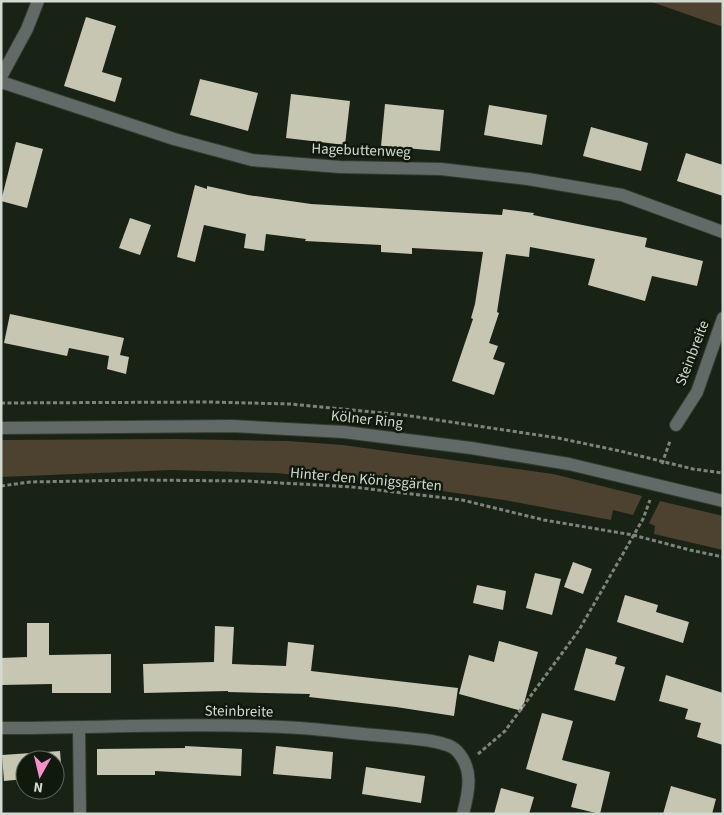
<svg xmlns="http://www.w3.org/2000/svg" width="724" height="815" viewBox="0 0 724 815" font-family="'Source Sans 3',sans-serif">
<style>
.green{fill:#4d412f}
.building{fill:#c6c6b2}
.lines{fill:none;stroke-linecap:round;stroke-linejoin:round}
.minor-casing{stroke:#323c2f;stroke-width:14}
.path{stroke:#7d857a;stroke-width:3;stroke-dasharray:4 2.5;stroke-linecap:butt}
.minor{stroke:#616a66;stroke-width:12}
.labels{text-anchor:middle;stroke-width:5;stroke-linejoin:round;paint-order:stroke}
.street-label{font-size:15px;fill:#d3dad1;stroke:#0f190c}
</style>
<rect width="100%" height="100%" fill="#182215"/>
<g class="green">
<polygon points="649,1 723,1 723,27"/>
<polygon points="177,439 288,441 343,445 553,474 642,496 633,515 613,510 611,520 504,500 394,484 275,473 172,470 1,477 1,440"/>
<polygon points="660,501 723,516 723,550 654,534 655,526 649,523"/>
</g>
<g class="building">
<polygon points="86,17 116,26 102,72 122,78 115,102 64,86"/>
<polygon points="200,79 258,93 248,131 190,115"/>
<polygon points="291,94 350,101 345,145 286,138"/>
<polygon points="385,104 444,110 440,151 381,146"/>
<polygon points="489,105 547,115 542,145 484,135"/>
<polygon points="591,127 648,143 641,171 583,156"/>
<polygon points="16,142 43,149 27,208 1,201"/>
<polygon points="686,153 723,165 723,196 677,181"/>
<polygon points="195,185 207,189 207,186 248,195 311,204 502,215 503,209 534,213 533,215 647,238 645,247 703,261 697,286 652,276 645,301 588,285 595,259 530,247 529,257 506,254 497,312 499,313 489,343 498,346 493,359 505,363 494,395 452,381 473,319 471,318 475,304 483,252 412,248 412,254 381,252 381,245 305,241 306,239 266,234 264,251 244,248 246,234 204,225 195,262 177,257"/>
<polygon points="130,218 151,225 140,255 119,248"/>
<polygon points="10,314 124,338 120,355 129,357 126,374 107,369 109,356 69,348 67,356 4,343"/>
<polygon points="573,562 592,569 583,594 564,587"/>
<polygon points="535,573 561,579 552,615 526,608"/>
<polygon points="477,585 506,591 503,610 473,603"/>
<polygon points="625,595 658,605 656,612 689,622 683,643 617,622"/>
<polygon points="27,623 49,623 49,655 111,654 111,693 52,693 52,684 1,685 1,658 27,657"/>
<polygon points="215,626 234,627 232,664 286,666 288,642 314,645 311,671 458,688 454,716 396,707 309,697 310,694 228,692 228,691 144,693 143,664 214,662"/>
<polygon points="499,641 538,652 522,711 459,694 469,655 494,662"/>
<polygon points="586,648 617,657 615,664 625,667 615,701 574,690"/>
<polygon points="666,675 723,693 723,745 697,737 701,723 685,719 688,709 659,701"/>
<polygon points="542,713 573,721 562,760 610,772 600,814 571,807 577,784 526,769"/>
<polygon points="185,746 242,749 241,776 155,771 155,775 97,775 97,749 185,748"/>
<polygon points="276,746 333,752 331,779 273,774"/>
<polygon points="60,751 62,776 55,777 55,760 25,760 25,779 4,781 2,755"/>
<polygon points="366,767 425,776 421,803 362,794"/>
<polygon points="671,786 716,799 712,814 663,814"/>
<polygon points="501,788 534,797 529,814 494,814"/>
</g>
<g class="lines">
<defs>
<g id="minor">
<polyline points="1,77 27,29 38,1"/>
<polyline points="1,82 174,139 252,160 340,167 441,169 528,179 622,195 723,232"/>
<polyline points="676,425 697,392 723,318"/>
<polyline points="1,428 232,426 344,432 471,448 569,464 723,501"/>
<path d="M1 728C101 728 201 722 300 728 329 730 357 734 386 736 402 738 445 739 456 750 474 768 469 791 463 814"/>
<polyline points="79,728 80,814"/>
</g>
</defs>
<use href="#minor" class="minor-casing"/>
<g class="path">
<polyline points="1,403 209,402 290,404 404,415 558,438 620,451 693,469 723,473"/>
<polyline points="662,464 670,441"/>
<polyline points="1,486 30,482 138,480 246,481 353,487 462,500 544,520 633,535 690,550 723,557"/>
<polyline points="478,754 505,731 579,630 643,519 650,500"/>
</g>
<use href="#minor" class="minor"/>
</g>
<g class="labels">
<g class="street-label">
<text transform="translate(361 150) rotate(2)" y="5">Hagebuttenweg</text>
<text transform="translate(692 353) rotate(-69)" y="5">Steinbreite</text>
<text transform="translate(367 419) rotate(6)" y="5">Kölner Ring</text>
<text transform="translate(366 479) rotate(5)" y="5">Hinter den Königsgärten</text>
<text transform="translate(239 711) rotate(1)" y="5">Steinbreite</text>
</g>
</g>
<rect width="724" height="815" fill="none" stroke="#d3dad1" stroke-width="5"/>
<g transform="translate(40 775) rotate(188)"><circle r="24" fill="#0f190c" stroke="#5d665b"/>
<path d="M0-4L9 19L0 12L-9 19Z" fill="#f98fca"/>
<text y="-8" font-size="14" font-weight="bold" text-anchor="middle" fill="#d3dad1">N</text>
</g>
</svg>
